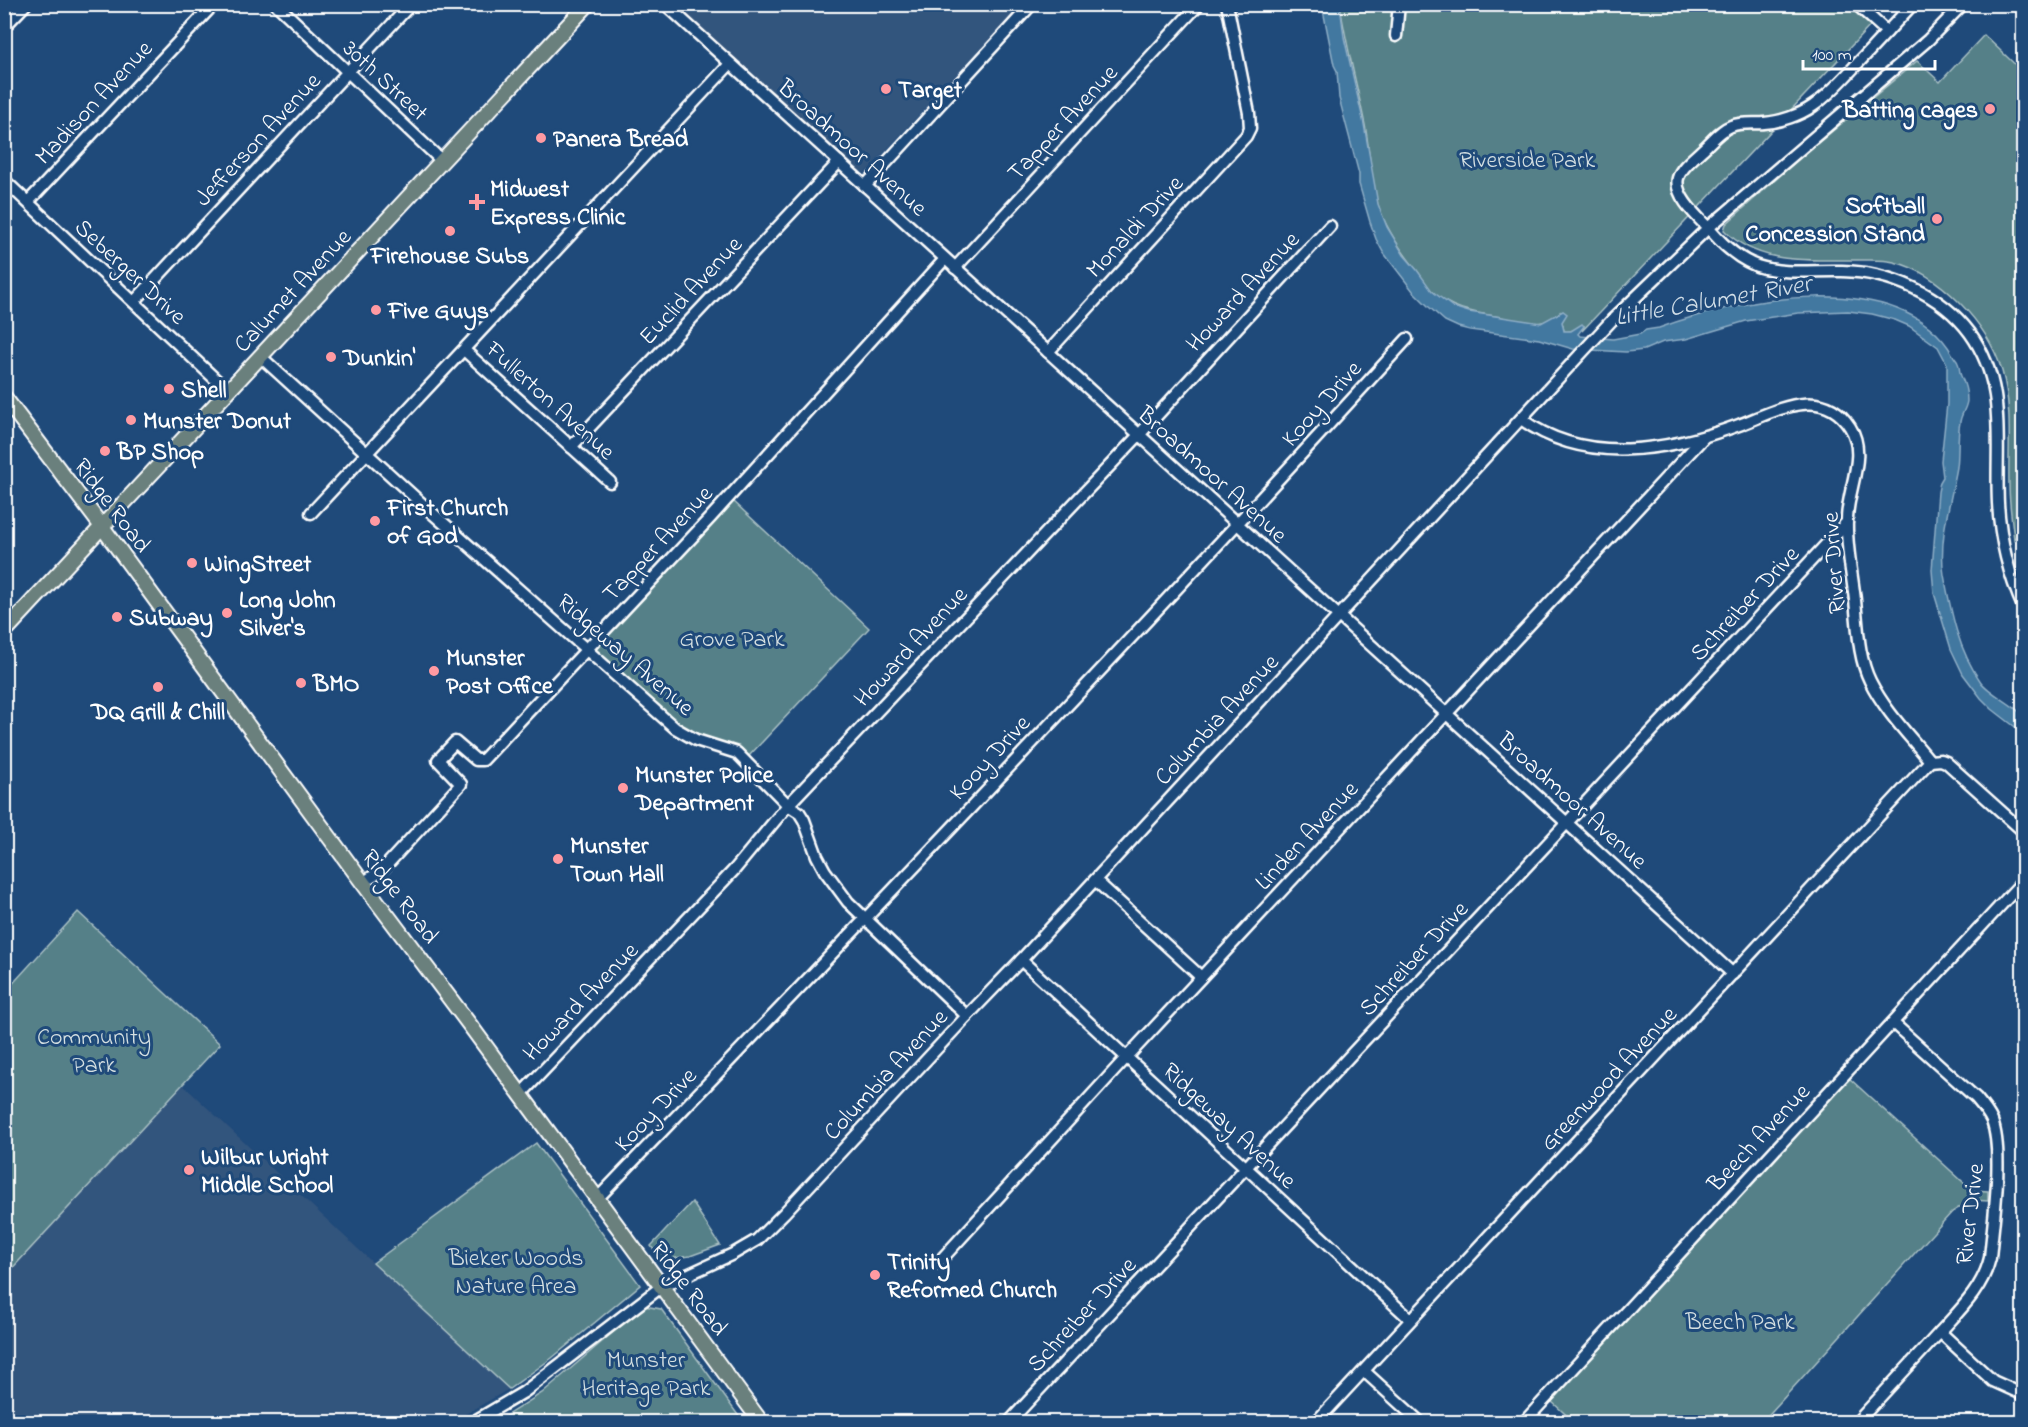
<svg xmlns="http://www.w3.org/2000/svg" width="2028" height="1427" viewBox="0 0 2028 1427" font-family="'Indie Flower',sans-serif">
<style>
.built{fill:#33547d}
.green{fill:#548088;stroke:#aac0c4;stroke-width:1.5}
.water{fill:#4378a0;stroke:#8eaec6;stroke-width:1.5}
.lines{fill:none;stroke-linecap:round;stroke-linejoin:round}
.minor-casing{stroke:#fff;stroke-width:15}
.major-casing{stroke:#fff;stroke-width:18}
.minor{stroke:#1f4a7a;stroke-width:10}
.major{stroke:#6a807d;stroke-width:14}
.poi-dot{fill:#ff9aa2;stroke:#1f4a7a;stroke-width:2}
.labels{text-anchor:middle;stroke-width:6;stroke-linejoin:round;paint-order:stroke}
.street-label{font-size:24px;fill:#fff;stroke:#1f4a7a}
.poi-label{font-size:24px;font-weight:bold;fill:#fff;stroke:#1f4a7a;text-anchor:start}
.park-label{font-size:24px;fill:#d4dfe1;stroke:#1f4a7a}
.water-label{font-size:26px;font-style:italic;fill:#d0dde7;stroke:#1f4a7a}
</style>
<rect width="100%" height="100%" fill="#1f4a7a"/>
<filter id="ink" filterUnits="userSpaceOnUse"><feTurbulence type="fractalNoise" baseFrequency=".0167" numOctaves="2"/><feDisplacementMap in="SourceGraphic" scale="12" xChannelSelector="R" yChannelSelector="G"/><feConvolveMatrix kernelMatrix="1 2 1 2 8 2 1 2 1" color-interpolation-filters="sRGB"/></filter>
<g filter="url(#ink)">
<g class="built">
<polygon points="676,5 1021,5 865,173 860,171"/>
<polygon points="183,1085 373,1263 509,1389 452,1422 5,1422 4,1276"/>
</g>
<g class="green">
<path d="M1848 4 1871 25 1582 331 1584 326C1577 326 1571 334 1564 331L1560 312C1544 330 1523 321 1501 317 1475 313 1450 310 1431 290 1424 283 1421 275 1415 268 1400 249 1386 229 1378 205 1370 179 1370 151 1365 125 1357 84 1346 45 1340 5Z"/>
<path d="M1984 35 2023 72 2024 526 2014 539C2012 521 2009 503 2009 484 2008 446 2013 409 2002 371 1994 345 1979 322 1959 302 1941 284 1919 268 1894 262 1883 259 1870 260 1858 260 1811 259 1761 267 1724 230L1726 224 1800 158 1917 61 1940 82Z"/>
<polygon points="732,500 869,628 748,757 730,745 686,733 598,654 596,649"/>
<polygon points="78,912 220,1044 5,1276 5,992"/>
<polygon points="1849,1078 1972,1190 1988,1191 1988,1201 1971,1200 1952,1212 1762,1422 1574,1422 1551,1401"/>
<polygon points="536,1143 640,1285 552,1358 509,1389 373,1263"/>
<polygon points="692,1202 720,1245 690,1256 661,1260 651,1246"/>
<polygon points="644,1306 661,1309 743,1422 496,1422 542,1393"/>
</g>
<path class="water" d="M1322 5H1340L1344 37 1364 124 1378 204 1387 227 1404 255 1417 270 1432 291 1453 307 1469 312 1541 323 1563 311 1567 314 1562 322 1564 331H1571L1582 324 1584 326 1578 334 1580 336 1613 339 1640 334 1646 330 1659 328C1737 299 1902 265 1953 355 1954 358 1957 360 1958 363 1960 367 1959 372 1961 376 1965 384 1967 390 1967 401 1966 409 1961 414 1960 422 1957 437 1959 452 1957 467 1951 502 1938 539 1944 575 1951 612 1958 650 1981 682 1990 694 2018 707 2023 716 2025 720 2023 728 2023 733L1992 709 1981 698 1963 674 1951 649 1934 593 1932 570 1938 492 1940 482 1943 477 1941 461 1947 404V364L1938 347 1909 326 1895 320 1872 314 1848 311 1798 313 1746 321 1686 339 1663 342 1644 350 1626 352 1573 349 1539 339 1470 330 1458 327 1445 321 1429 307 1413 291 1383 252 1376 239 1370 222 1359 184V174L1339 98 1337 71 1334 65Z"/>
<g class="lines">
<defs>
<g id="minor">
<polyline points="276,4 442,161"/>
<polyline points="665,4 1733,974"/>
<polyline points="1856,4 1887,32"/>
<path d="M1913 4C1894 24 1876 44 1858 63 1844 78 1830 94 1813 106 1800 115 1780 122 1764 123 1754 124 1741 122 1731 126 1720 130 1711 142 1702 150 1694 158 1681 167 1678 178 1673 196 1701 220 1712 232 1725 247 1739 259 1757 266 1785 275 1814 270 1842 271 1890 272 1941 294 1970 333 2008 386 1995 443 1998 503 2000 539 2009 576 2024 609"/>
<polyline points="4,27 26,4"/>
<polyline points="1396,36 1399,4"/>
<polyline points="4,180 229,392"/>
<polyline points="865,186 1032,4"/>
<polyline points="28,202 214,4"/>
<polyline points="955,268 1199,4"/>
<polyline points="134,302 411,4"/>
<polyline points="464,350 610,482"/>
<polyline points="1048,352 1246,136 1250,128 1249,113 1227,4"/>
<polyline points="261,357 431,512 675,728 696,740 737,753 788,805 799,812 804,820 817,856 825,871 848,902 967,1016"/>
<path d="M1521 419C1586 466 1668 451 1739 425 1774 412 1822 383 1850 427 1868 455 1847 489 1847 520 1846 544 1851 568 1854 592 1858 621 1857 655 1870 681 1885 711 1909 735 1930 761L1941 760 1946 762 2024 832"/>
<polyline points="571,447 839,162"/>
<polyline points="311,513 730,64"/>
<polyline points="1095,880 1201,977"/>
<polyline points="363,883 382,870 461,784 438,760 455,742 476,760 483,760 711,517 945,259"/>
<polyline points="1021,960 1410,1319"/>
<path d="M1893 1023 1976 1098C1982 1105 1988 1112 1992 1121 2004 1153 1993 1222 1990 1258 1983 1288 1960 1310 1940 1332L1993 1381 2024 1395"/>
<polyline points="521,1094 735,869 788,805 1139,435 1330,226"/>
<path d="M597 1199C870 915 1142 630 1407 339"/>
<polyline points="938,1263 1126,1058 1705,436"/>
<polyline points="1364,1371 1420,1422"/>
<polyline points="473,1422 524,1392 661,1287 733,1254 757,1240 784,1213 967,1016 1021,960 1612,320 1708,228 1928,40 1963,4"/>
<polyline points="1009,1422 1847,522"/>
<polyline points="1316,1422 1930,761"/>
<polyline points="1524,1422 2024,880"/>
<polyline points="1857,1422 1940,1332"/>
</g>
<g id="major">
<polyline points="4,397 103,528 363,883 472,1028 761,1422"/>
<polyline points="4,632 588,4"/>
</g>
</defs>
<use href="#minor" class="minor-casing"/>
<use href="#major" class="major-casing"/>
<use href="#minor" class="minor"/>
<use href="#major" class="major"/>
</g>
</g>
<g class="poi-dot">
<circle cx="886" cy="89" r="6"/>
<circle cx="1990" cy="109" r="6"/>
<circle cx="541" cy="138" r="6"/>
<path d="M474 193h6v6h6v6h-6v6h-6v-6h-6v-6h6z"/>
<circle cx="1937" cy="219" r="6"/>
<circle cx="450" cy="231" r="6"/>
<circle cx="376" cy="310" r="6"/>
<circle cx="331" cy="357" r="6"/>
<circle cx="169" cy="389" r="6"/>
<circle cx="131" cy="420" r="6"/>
<circle cx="105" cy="451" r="6"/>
<circle cx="375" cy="521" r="6"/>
<circle cx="192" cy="563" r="6"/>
<circle cx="227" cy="613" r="6"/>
<circle cx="117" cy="617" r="6"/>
<circle cx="434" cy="671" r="6"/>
<circle cx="301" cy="683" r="6"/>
<circle cx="158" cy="687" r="6"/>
<circle cx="623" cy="788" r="6"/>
<circle cx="558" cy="859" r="6"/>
<circle cx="189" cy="1170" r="6"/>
<circle cx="875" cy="1275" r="6"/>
</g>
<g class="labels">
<g class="street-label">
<text transform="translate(386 80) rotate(43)" y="8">30th Street</text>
<text transform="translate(93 102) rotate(-47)" y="8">Madison Avenue</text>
<text transform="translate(1062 122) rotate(-47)" y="8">Tapper Avenue</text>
<text transform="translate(257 139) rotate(-47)" y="8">Jefferson Avenue</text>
<text transform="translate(853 147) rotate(42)" y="8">Broadmoor Avenue</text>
<text transform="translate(1134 226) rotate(-47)" y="8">Monaldi Drive</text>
<text transform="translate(131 271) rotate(43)" y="8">Seberger Drive</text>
<text transform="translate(292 290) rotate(-47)" y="8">Calumet Avenue</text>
<text transform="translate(690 290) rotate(-47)" y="8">Euclid Avenue</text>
<text transform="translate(1242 291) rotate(-47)" y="8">Howard Avenue</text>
<text transform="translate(551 400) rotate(42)" y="8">Fullerton Avenue</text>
<text transform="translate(1321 403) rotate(-48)" y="8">Kooy Drive</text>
<text transform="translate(1213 474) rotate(42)" y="8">Broadmoor Avenue</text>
<text transform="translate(113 505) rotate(53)" y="8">Ridge Road</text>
<text transform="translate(657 543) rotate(-47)" y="8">Tapper Avenue</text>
<text transform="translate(1833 563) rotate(-94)" y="8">River Drive</text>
<text transform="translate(1744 603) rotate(-47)" y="8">Schreiber Drive</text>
<text transform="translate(910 646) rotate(-47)" y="8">Howard Avenue</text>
<text transform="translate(626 654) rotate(41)" y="8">Ridgeway Avenue</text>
<text transform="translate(1216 719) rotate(-47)" y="8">Columbia Avenue</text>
<text transform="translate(989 757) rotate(-47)" y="8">Kooy Drive</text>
<text transform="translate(1573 800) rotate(42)" y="8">Broadmoor Avenue</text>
<text transform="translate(1306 835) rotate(-47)" y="8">Linden Avenue</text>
<text transform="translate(401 896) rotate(53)" y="8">Ridge Road</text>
<text transform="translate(1413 958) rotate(-47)" y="8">Schreiber Drive</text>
<text transform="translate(580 1001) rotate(-46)" y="8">Howard Avenue</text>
<text transform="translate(885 1074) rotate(-47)" y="8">Columbia Avenue</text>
<text transform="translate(1608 1078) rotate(-47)" y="8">Greenwood Avenue</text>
<text transform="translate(655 1109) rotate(-46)" y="8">Kooy Drive</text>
<text transform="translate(1230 1125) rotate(43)" y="8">Ridgeway Avenue</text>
<text transform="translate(1758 1137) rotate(-47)" y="8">Beech Avenue</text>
<text transform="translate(1969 1214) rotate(-83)" y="8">River Drive</text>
<text transform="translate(690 1288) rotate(53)" y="8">Ridge Road</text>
<text transform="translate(1081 1314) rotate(-47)" y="8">Schreiber Drive</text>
</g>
<g class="poi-label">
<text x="898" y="97">Target</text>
<text x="1978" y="117" text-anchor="end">Batting cages</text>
<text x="553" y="146">Panera Bread</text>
<text x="490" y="196">Midwest<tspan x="490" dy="28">Express Clinic</tspan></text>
<text x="1925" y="213" text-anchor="end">Softball<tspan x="1925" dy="28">Concession Stand</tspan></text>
<text x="450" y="263" text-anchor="middle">Firehouse Subs</text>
<text x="388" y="318">Five Guys</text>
<text x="343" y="365">Dunkin'</text>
<text x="181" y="397">Shell</text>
<text x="143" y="428">Munster Donut</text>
<text x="117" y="459">BP Shop</text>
<text x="387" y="515">First Church<tspan x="387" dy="28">of God</tspan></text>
<text x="204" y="571">WingStreet</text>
<text x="239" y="607">Long John<tspan x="239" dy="28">Silver's</tspan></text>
<text x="129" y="625">Subway</text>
<text x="446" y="665">Munster<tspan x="446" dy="28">Post Office</tspan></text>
<text x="313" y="691">BMO</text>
<text x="158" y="719" text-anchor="middle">DQ Grill &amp; Chill</text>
<text x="635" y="782">Munster Police<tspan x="635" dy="28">Department</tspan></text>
<text x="570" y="853">Munster<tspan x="570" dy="28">Town Hall</tspan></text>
<text x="201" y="1164">Wilbur Wright<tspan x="201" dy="28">Middle School</tspan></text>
<text x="887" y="1269">Trinity<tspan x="887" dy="28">Reformed Church</tspan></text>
</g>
<g class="park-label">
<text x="1527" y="167">Riverside Park</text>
<text x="732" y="646">Grove Park</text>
<text x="94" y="1044">Community<tspan x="94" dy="28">Park</tspan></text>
<text x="516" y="1265">Bieker Woods<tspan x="516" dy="28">Nature Area</tspan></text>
<text x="1740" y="1329">Beech Park</text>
<text x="646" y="1367">Munster<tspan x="646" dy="28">Heritage Park</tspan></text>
</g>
<g class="water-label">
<text transform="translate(1713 299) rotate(-10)" y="9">Little Calumet River</text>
</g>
</g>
<rect width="2028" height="1427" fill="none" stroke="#1f4a7a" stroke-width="24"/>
<rect x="12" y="12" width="2004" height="1403" fill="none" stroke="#fff" stroke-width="2" filter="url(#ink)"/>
<path d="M1803 60v9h132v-9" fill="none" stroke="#ffffff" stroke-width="3"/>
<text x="1812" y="60" font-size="18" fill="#ffffff" stroke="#1f4a7a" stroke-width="4.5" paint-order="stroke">100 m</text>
</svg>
